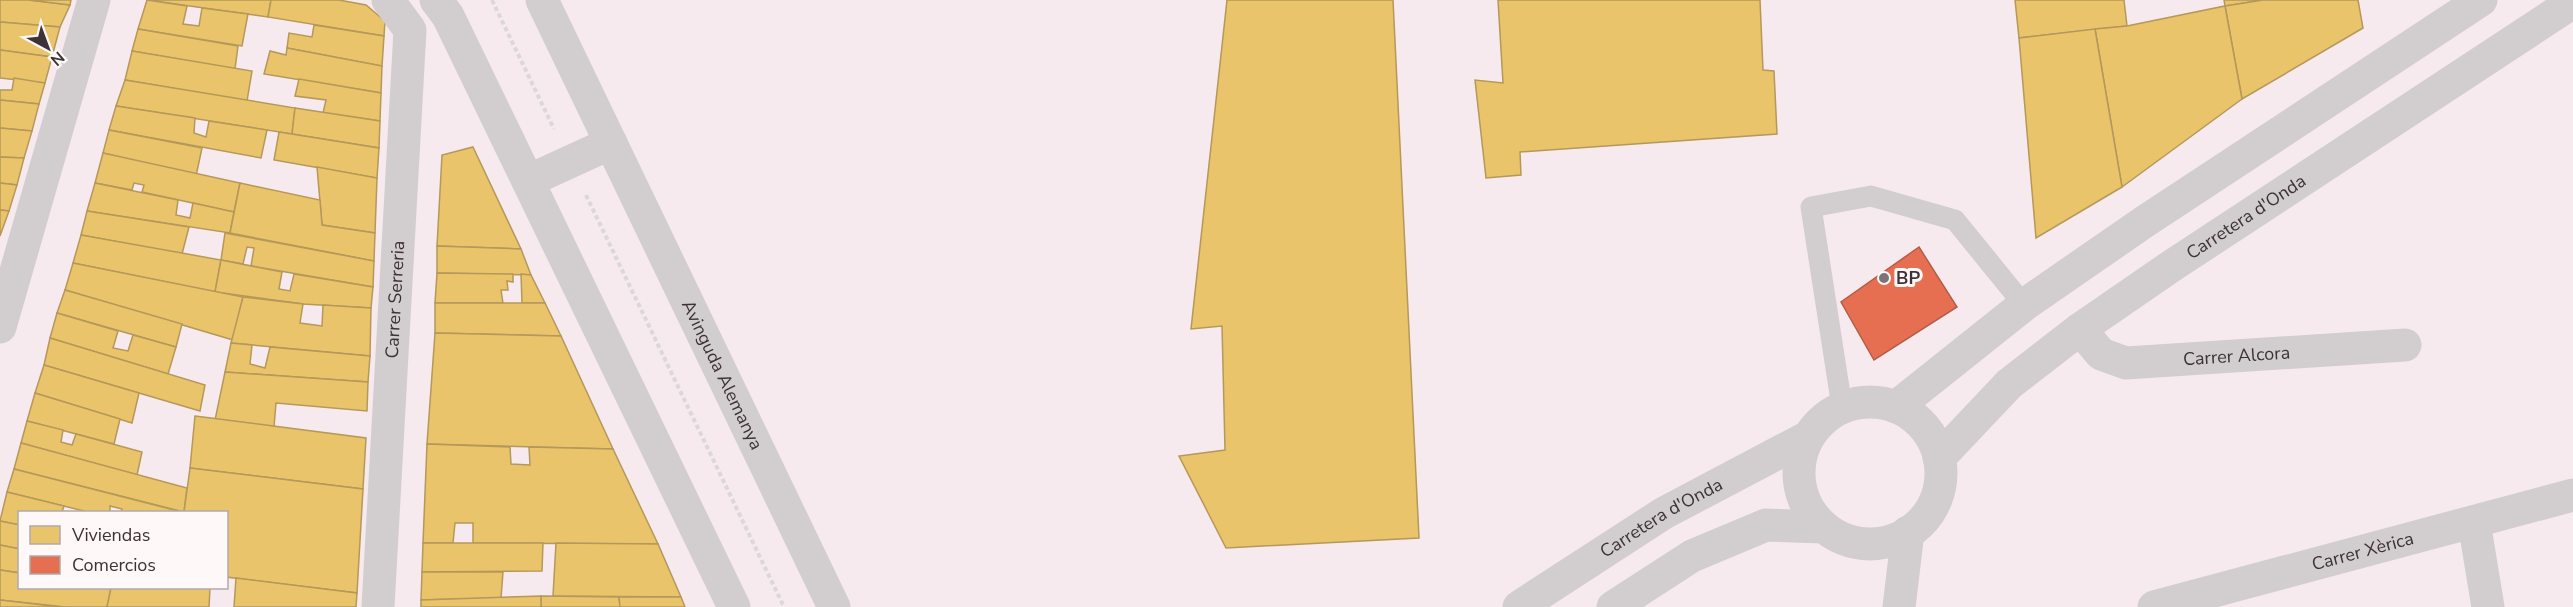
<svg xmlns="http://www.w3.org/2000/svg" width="2573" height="607" viewBox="0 0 2573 607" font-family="'Nunito Sans',sans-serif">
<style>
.homes{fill:#e9c46a;stroke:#b5985a;stroke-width:1.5}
.shops{fill:#e76f51;stroke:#b45d49;stroke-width:1.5}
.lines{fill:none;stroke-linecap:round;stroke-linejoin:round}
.path{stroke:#dcd7d9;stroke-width:4;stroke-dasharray:4.5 3;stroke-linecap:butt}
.lane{stroke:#d2cecf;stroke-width:21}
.street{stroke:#d2cecf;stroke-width:33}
.secondary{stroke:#d2cecf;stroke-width:33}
.poi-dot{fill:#7e7276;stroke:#fef8f9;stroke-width:2}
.labels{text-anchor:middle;stroke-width:6;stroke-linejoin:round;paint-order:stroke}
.street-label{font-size:18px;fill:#3d3235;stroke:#fef8f9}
.poi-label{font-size:18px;font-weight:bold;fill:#3d3235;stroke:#fef8f9;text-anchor:start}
</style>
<rect width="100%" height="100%" fill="#f7eaee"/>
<g class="homes">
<polygon points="0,0 29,0 70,5 60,27 0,22"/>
<polygon points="29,0 71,0 70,5"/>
<polygon points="147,0 271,0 268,17"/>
<polygon points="147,0 187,6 183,24 199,26 202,8 248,14 242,46 138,29"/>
<polygon points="271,0 339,0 366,5 385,21 384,36 268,17"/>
<polygon points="1227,0 1393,0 1419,538 1226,548 1179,456 1225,450 1222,326 1191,329"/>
<polygon points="1498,0 1760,0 1763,70 1774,71 1777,134 1520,152 1521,175 1486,178 1475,80 1503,83"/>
<polygon points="2015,0 2124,0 2127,26 2019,38"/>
<polygon points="2224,0 2263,0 2225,6"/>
<polygon points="2263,0 2358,0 2363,28 2242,99 2225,6"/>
<polygon points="2225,6 2242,99 2122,187 2095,29 2127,26"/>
<polygon points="0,22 60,27 52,57 0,50"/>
<polygon points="314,25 384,36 382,66 287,48 289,33 312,37"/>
<polygon points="138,29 238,46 235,69 132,51"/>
<polygon points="2095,29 2122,187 2036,238 2019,38"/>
<polygon points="287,48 382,66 381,93 264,74 270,51 286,55"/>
<polygon points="0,50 52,57 45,83 0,78"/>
<polygon points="132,51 252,71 247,101 125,80"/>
<polygon points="14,78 45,83 39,104 0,100 0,90 12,90"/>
<polygon points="299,79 381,93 380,121 323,113 326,100 295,96"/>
<polygon points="125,80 295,108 292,134 116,106"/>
<polygon points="0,100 39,104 32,131 0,128"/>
<polygon points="116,106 195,118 194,133 206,137 209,121 267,130 261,158 109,130"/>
<polygon points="295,108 380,121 379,148 292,134"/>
<polygon points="0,128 32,131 24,158 0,157"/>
<polygon points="109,130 202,148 196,176 103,153"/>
<polygon points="279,132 379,148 377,178 274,160"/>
<polygon points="473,147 521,249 437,246 442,155"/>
<polygon points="103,153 240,183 234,212 142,192 144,185 134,183 132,190 95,183"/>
<polygon points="0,157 24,158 17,185 0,183"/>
<polygon points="317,167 377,178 375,233 322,225"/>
<polygon points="0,183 17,185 9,211 0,210"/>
<polygon points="95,183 178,200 176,215 190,218 193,203 234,212 230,233 87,211"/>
<polygon points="240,183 320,200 322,225 375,233 374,261 230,233"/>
<polygon points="0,210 9,211 0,236"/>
<polygon points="87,211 189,227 182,254 81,235"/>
<polygon points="225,233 374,261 373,287 251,266 254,248 247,247 243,264 221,260"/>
<polygon points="81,235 221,260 215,292 73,263"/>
<polygon points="437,246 521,249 531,275 437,273"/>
<polygon points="221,260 282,272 279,289 290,291 294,274 373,287 371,308 303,304 215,292"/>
<polygon points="73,263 243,297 233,340 65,290"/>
<polygon points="437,273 513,274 513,282 507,281 508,290 501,290 503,303 435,303"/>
<polygon points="521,274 531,275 545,303 522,303"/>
<polygon points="65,290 182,324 176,347 57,313"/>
<polygon points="243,297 303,304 300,323 322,326 323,305 371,308 370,356 231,343"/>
<polygon points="435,303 545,303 561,336 435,333"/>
<polygon points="57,313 118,331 113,348 128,351 133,335 176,347 168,374 50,338"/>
<polygon points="435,333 561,336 613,449 427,444"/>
<polygon points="50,338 205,385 200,411 44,365"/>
<polygon points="231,343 252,345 250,364 265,368 270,347 370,356 368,382 225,372"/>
<polygon points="44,365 139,393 132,423 35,393"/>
<polygon points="225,372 368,382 367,411 276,403 274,427 215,420"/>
<polygon points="35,393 120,419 114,444 27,421"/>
<polygon points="195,416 366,438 363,489 190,468"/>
<polygon points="27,421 63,430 61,442 72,445 76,434 142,452 137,475 21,443"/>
<polygon points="21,443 187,488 184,512 14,469"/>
<polygon points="427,444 510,447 511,464 530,465 529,447 613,449 658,544 473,543 473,523 455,523 453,543 423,543"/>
<polygon points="190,468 363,489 357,593 226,577 226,512 184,512"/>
<polygon points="14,469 182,512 121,512 122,509 110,506 110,512 88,512 7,492"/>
<polygon points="7,492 64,506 62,512 20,512 20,525 0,521"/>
<polygon points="0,521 20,525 20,549 0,545"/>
<polygon points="423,543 543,543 542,571 422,572"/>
<polygon points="556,543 658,544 681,597 553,596"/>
<polygon points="0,545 20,549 20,573 0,570"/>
<polygon points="0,570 20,573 20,588 111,588 107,607 65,607 0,600"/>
<polygon points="422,572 503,572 501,598 421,600"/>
<polygon points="236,578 357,593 356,607 234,607"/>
<polygon points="111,588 210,588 209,607 107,607"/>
<polygon points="541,596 619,597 620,607 541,607"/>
<polygon points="541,596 541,607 421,607 421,600"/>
<polygon points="619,597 681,597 685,607 620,607"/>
<polygon points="0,600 61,607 0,607"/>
</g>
<polygon class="shops" points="1919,247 1957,307 1874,360 1841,302"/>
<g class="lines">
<g class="path">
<polyline points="492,0 554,129"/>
<polyline points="586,195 784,607"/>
</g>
<polyline class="lane" points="1842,407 1811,207 1871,196 1955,220 2024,305"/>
<g class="street">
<polyline points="528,181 611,143"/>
<path id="s1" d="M2080 329 2101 354 2126 363 2405 345"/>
<polyline points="2474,522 2488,607"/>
<path id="s2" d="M378 607 410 30 388 0"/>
<polyline points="1899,607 1908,532"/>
<path id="s3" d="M2154 607 2573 495"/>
</g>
<g class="secondary">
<polyline points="436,0 448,16 734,607"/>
<path id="s4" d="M542 0 834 607"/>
<polyline points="0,327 94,0"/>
<circle cx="1870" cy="473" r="71"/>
<polyline points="1896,407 2024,305 2144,222 2481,0"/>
<path id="s5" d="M1939 458 2009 384 2080 329 2173 265 2573 2"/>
<path id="s6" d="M1519 607 1664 513 1808 437"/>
<polyline points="1613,607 1692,556 1766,525 1823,527"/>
</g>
</g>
<circle class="poi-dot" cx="1884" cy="278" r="6"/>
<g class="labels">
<g class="street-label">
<text dy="6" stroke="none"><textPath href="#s5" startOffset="392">Carretera d'Onda</textPath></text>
<text dy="6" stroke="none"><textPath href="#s2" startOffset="308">Carrer Serreria</textPath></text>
<text dy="6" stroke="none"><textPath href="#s1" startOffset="170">Carrer Alcora</textPath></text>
<text dy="6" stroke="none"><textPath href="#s4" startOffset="416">Avinguda Alemanya</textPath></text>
<text dy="6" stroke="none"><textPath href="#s6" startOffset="168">Carretera d'Onda</textPath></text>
<text dy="6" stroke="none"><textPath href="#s3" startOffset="216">Carrer Xèrica</textPath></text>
</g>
<g class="poi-label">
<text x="1896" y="284">BP</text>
</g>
</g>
<rect x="18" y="511" width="210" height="78" fill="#fef8f9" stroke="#b1a9ab" stroke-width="1.5"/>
<rect x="30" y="526" width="30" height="18" fill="#e9c46a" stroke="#b1a9ab" stroke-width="1.5"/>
<text x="72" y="541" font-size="18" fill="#3d3235">Viviendas</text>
<rect x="30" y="556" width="30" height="18" fill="#e76f51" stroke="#b1a9ab" stroke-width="1.5"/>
<text x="72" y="571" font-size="18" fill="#3d3235">Comercios</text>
<g transform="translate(48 48) rotate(139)" stroke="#fef8f9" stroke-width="4.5" paint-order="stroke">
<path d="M0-4.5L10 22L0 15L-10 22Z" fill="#3d3235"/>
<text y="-9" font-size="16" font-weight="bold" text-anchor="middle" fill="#3d3235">N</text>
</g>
</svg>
